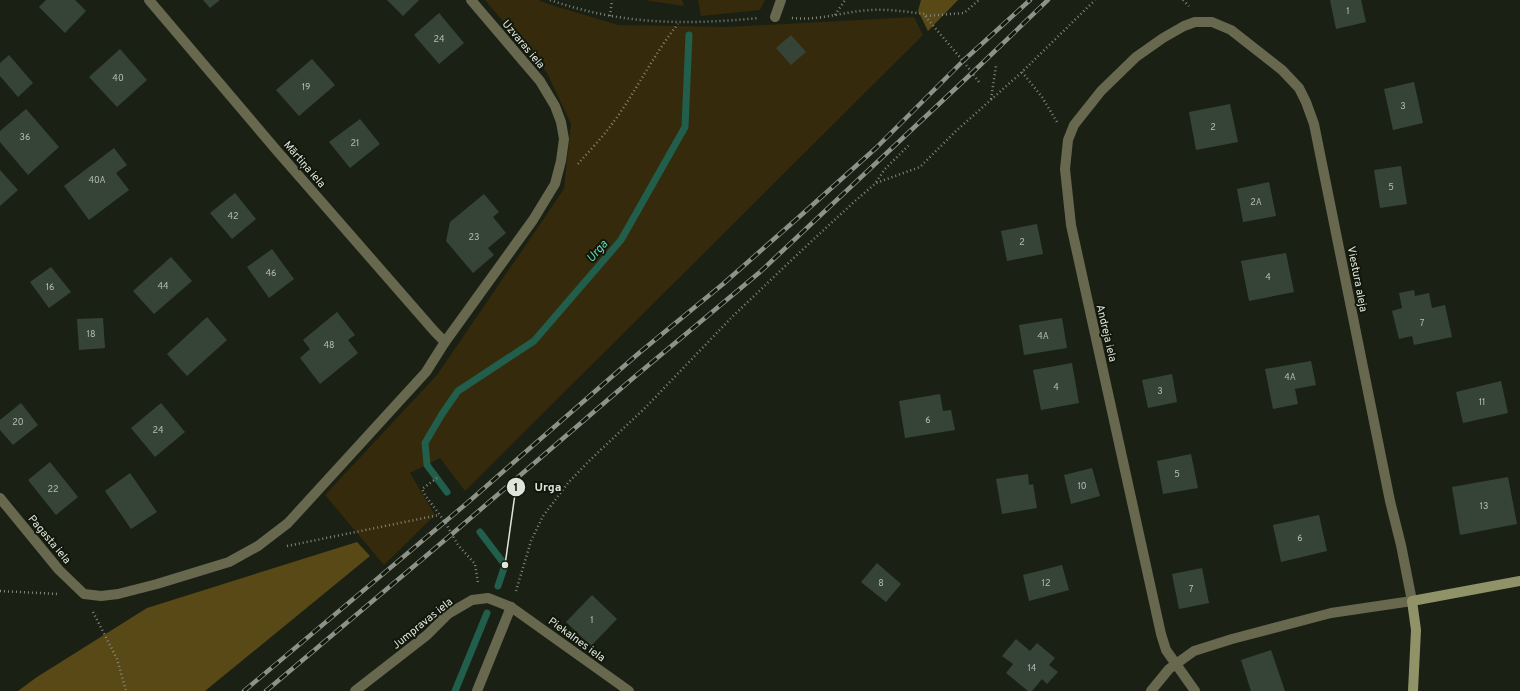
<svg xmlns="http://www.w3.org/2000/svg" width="1520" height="691" viewBox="0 0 1520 691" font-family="Overpass,sans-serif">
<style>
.green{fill:#352a0b}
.forest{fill:#594917}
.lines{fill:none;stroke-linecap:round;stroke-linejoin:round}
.stream{stroke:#215e4c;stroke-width:7}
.building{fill:#364438}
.path{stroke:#82887d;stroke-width:2.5;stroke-dasharray:1 3;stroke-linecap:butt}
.street{stroke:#67684e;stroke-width:10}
.secondary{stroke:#909368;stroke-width:10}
.rail-casing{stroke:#8d9388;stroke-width:4.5}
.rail{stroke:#11170b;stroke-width:3;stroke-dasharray:9;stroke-linecap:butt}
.labels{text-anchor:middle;stroke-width:4;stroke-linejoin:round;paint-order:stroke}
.number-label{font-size:9px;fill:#b6bdb3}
.street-label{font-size:11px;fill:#e0e5dc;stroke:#11170b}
.water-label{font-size:12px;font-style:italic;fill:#63d6b2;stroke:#11170b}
.leader{fill:none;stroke:#e0e5dc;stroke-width:1.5}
.callout-dot{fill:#e0e5dc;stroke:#11170b;stroke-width:1.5}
.mark-label{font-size:12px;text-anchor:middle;font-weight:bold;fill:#111}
.callout-label{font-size:12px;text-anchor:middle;font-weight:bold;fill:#e0e5dc;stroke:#11170b;stroke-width:4;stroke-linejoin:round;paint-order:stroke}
</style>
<rect width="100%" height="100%" fill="#1a2114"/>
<g class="green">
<polygon points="485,0 538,0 551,5 618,25 727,27 914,17 923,35 465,491 440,458 410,473 435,515 384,565 325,495 437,375 564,189 571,124 547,73"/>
<polygon points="644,0 682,0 684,6"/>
<polygon points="698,0 765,0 760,10 701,16"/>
</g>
<g class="forest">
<polygon points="921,0 958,0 928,31 918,11"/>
<polygon points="357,542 370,556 205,691 18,691 37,677 147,608"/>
</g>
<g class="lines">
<g class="stream">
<polyline points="447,492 427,465 425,443 442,414 458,391 534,341 621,240 685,127 689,35"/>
<polyline points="480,532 505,565 498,586"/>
<polyline points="455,691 487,613"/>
</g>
</g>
<g class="building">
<polygon points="46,0 75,0 86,11 65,33 39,7"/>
<polygon points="203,0 220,0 210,8"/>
<polygon points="387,0 419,0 403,16"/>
<polygon points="1330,0 1361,0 1366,22 1336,29"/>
<polygon points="439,13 464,43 439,64 414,35"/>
<polygon points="791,35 806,52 791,65 776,48"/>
<polygon points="120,49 147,80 117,107 89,77"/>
<polygon points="9,55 33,83 18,97 0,76 0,63"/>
<polygon points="312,59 335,85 299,116 276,90"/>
<polygon points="1414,82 1423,123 1393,130 1384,89"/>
<polygon points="1230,104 1238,142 1196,150 1189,112"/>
<polygon points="26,109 59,147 28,175 0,142 0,131"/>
<polygon points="360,119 380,144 350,168 329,142"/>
<polygon points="114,148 127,165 116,173 129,190 89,220 64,186"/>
<polygon points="1401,166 1407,204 1380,208 1374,170"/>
<polygon points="0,170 18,190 0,206"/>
<polygon points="1269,182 1276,216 1243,222 1237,189"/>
<polygon points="235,193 256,219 232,239 210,213"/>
<polygon points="484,194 499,212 493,217 506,233 488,248 494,255 473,273 446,241 450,222"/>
<polygon points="1037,224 1043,254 1007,261 1001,231"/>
<polygon points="272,249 294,279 269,298 247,267"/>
<polygon points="1286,253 1294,292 1249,301 1241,261"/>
<polygon points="171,257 192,281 154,314 133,291"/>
<polygon points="51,267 71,292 49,308 30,282"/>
<polygon points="1414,290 1415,296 1429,293 1432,308 1445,305 1452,337 1414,345 1412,336 1399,339 1392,311 1402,308 1399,293"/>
<polygon points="337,312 355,335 348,340 358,353 320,384 300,358 310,349 303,340"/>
<polygon points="207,317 227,340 187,376 167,354"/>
<polygon points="103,318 105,348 79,350 77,319"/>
<polygon points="1062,318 1067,348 1024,355 1019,325"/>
<polygon points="1311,361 1316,385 1295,389 1298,404 1273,409 1265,369"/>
<polygon points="1072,363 1079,403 1041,410 1033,370"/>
<polygon points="1172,374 1177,402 1148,408 1142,380"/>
<polygon points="1501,381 1508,413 1463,423 1456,392"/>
<polygon points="940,394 943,411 951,410 955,430 905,438 899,401"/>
<polygon points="21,403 38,425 13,445 0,430 0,420"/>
<polygon points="161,403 185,432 155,457 131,428"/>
<polygon points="1191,454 1198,488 1163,494 1157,461"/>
<polygon points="50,462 78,497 56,515 28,480"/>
<polygon points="1092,468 1100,496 1071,504 1064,475"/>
<polygon points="130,473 157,512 131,529 105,491"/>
<polygon points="1028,474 1029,485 1033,484 1037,508 1002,514 996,479"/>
<polygon points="1508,477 1517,524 1460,535 1452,487"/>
<polygon points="1319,515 1327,551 1281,562 1273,525"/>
<polygon points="877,563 901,584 886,602 861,582"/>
<polygon points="1062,565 1069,590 1029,601 1023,575"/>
<polygon points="1202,568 1209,603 1179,609 1172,574"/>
<polygon points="592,595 617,619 591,646 566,622"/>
<polygon points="1016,639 1030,651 1037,643 1055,658 1049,665 1058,672 1047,684 1042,679 1032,691 1028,691 1006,673 1013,664 1002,656"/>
<polygon points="1271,650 1285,691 1251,691 1241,660"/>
</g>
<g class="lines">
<g class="path">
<path d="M550 0C622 25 685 25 759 18"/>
<polyline points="1183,0 1189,6"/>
<polyline points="835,15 845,0"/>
<polyline points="610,16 612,0"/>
<polyline points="926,16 964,13 979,0"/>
<path d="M792 18C820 21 845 11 872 10 890 9 908 12 925 14V16L963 61 979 82"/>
<polyline points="1022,72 1042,97 1057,122"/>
<polyline points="991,99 996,66"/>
<path d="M578 164C589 151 602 138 612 124 636 92 653 55 678 24"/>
<polyline points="876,182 885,169 909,145"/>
<polyline points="437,478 422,489 425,495 445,522 458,545 475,564 478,583"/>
<polyline points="287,546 439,515"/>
<polyline points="0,591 59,594"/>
<polyline points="516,591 531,541 543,516 568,483 590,460 646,407 732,317 801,251 855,201 876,183 920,167 956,131 1022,72 1095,0"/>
<polyline points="93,612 117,659 126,691"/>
</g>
<g class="street">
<polyline points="149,0 278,152 435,332 445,342"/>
<polyline points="775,17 781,0"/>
<polyline points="0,498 59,570 84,594 101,596 118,594 157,584 229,562 258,546 288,523 426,372 445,342 533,220 555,184 561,161 564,139 561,122 555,106 540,81 471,0"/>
<polyline points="355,691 427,635 448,614 472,600 488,598 511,607 629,691"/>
<polyline points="477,691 511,607"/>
<polyline points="1151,691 1169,669 1194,651 1232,639 1331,613 1412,601 1401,545 1390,501 1314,124 1306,102 1299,88 1282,70 1231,30 1212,22 1195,22 1184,26 1163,38 1136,57 1101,91 1074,125 1068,140 1065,169 1071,225 1161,634 1166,650 1195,691"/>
</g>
<polyline class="secondary" points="1413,691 1416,630 1412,601 1520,581"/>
<defs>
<g id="rail">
<polyline points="244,691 466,504 639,353 723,284 799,217 876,148 963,61 1030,0"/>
<polyline points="266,691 452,534 632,379 760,272 972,73 1048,0"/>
</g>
</defs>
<use href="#rail" class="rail-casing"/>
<use href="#rail" class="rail"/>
</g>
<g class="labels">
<g class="number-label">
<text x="1348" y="14">1</text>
<text x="439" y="42">24</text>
<text x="118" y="81">40</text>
<text x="306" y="90">19</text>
<text x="1403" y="109">3</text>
<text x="1213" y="130">2</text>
<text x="25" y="140">36</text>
<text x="355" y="146">21</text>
<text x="97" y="183">40A</text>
<text x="1391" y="190">5</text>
<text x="1256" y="205">2A</text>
<text x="233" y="219">42</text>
<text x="474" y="240">23</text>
<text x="1022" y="245">2</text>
<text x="271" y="276">46</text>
<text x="1268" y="280">4</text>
<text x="163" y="289">44</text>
<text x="50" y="290">16</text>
<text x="1422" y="326">7</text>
<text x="91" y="337">18</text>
<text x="1043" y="339">4A</text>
<text x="329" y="348">48</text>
<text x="1290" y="380">4A</text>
<text x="1056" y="390">4</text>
<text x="1160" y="394">3</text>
<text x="1482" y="405">11</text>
<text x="928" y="423">6</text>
<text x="18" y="425">20</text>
<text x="158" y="433">24</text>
<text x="1177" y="477">5</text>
<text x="1082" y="489">10</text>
<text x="53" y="492">22</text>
<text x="1484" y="509">13</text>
<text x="1300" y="541">6</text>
<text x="881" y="586">8</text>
<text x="1046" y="586">12</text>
<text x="1191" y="592">7</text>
<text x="592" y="623">1</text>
<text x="1032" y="671">14</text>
</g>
<g class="street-label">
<text transform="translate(524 44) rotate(50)" y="4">Uzvaras iela</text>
<text transform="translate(305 164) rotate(49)" y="4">Mārtiņa iela</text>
<text transform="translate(1358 279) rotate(79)" y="4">Viestura aleja</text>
<text transform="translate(1107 333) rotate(77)" y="4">Andreja iela</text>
<text transform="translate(50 539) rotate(50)" y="4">Pagasta iela</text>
<text transform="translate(422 623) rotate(-39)" y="4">Jumpravas iela</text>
<text transform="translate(577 639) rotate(36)" y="4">Piekalnes iela</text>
</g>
<g class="water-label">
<text transform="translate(597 251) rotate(-49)" y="4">Urga</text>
</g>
</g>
<path class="leader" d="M505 565L516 487"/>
<g class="callout-dot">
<circle cx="505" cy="565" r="4"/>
<circle cx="516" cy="487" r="10"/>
</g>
<g class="mark-label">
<text x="516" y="491">1</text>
</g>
<g class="callout-label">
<text x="548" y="491">Urga</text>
</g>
</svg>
